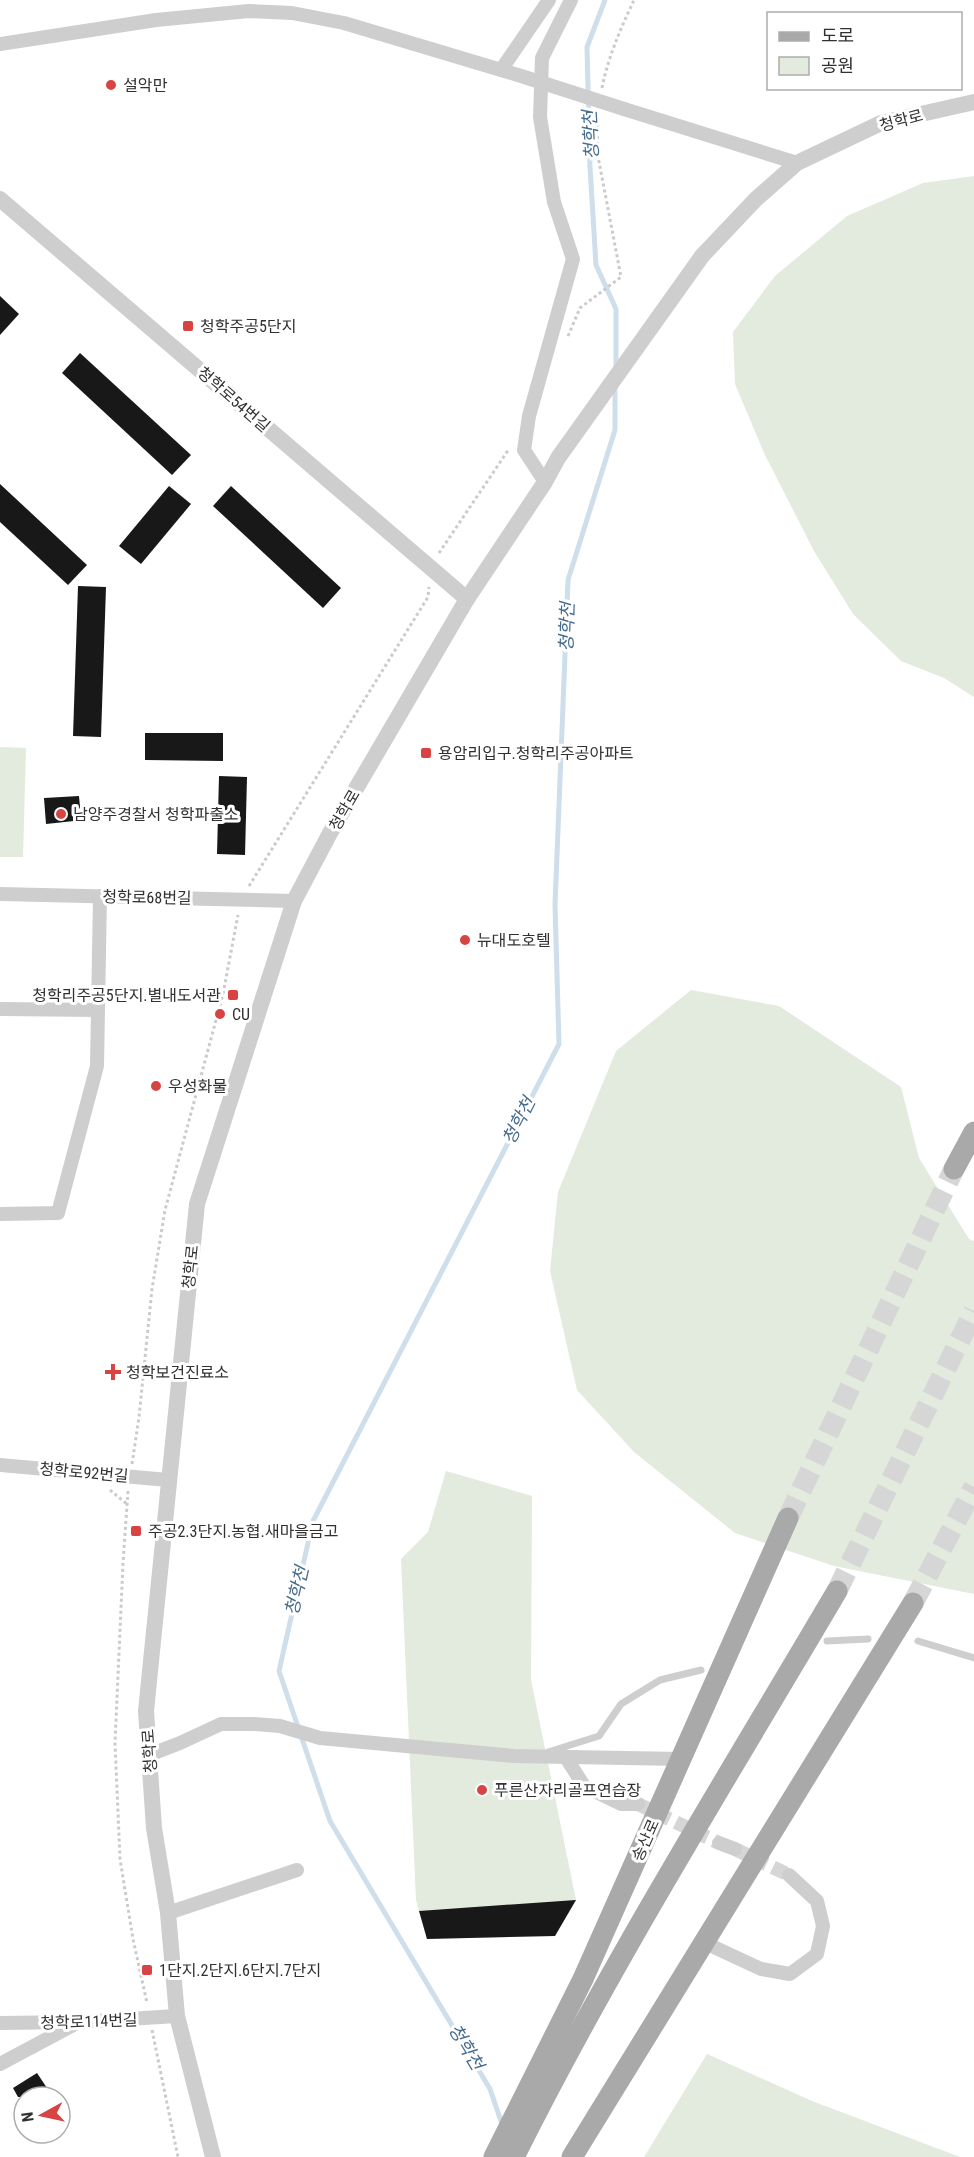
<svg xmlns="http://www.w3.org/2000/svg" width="974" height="2157" viewBox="0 0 974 2157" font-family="'Roboto Condensed','Noto Sans KR',sans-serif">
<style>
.green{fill:#e3eade}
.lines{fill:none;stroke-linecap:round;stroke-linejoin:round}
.stream{stroke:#cfdeeb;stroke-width:5}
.building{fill:#181818}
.minor-tunnel{stroke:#d6d6d6;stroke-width:14;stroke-dasharray:14 7;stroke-linecap:butt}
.primary-tunnel{stroke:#d6d6d6;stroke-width:21;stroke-dasharray:21 10;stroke-linecap:butt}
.path{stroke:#cbcbcb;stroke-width:3;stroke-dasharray:3 3;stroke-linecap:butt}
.service{stroke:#cecece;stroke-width:7}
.minor{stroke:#cecece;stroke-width:14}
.tertiary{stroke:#cecece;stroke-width:16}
.primary{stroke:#a9a9a9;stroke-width:21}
.minor-bridge{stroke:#cecece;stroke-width:14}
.poi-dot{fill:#d84444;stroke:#fff;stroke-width:2}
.labels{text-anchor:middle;stroke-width:6;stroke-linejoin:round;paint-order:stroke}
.poi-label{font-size:16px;fill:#313131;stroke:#fff;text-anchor:start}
.street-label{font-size:16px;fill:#313131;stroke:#fff}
.water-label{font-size:18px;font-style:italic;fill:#456c8e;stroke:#fff}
</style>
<rect width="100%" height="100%" fill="#fff"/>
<g class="green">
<polygon points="974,176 974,697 944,678 901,661 853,614 814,551 765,455 735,384 733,332 775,276 847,216 923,183"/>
<polygon points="0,747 26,748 23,857 0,857"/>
<polygon points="691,990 779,1006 901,1087 919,1158 969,1239 974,1241 974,1594 834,1566 735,1533 634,1452 577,1390 550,1271 558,1192 616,1051"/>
<polygon points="446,1471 532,1496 531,1680 576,1900 555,1936 427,1939 416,1900 401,1559 428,1532"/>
<polygon points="707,2054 812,2101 960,2157 644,2157"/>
</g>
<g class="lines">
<g class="stream">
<polyline points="605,0 587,47 590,167 596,265 616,309 616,369"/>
<polyline points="503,2127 490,2089 330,1821 279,1671 313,1521 559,1044 555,905 568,580 615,430 615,387"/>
</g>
</g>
<g class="building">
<polygon points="0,296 19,314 0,335"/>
<polygon points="80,353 191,455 172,475 62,373"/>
<polygon points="0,484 87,565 68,585 0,522"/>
<polygon points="169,486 191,504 141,564 119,546"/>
<polygon points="231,486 341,588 323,608 213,506"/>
<polygon points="78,586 106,587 101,737 73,736"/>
<polygon points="145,733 223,733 223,761 145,760"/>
<polygon points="219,776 247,777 245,855 217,854"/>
<polygon points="79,796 80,807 74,821 46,824 44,798"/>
<polygon points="576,1900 555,1936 427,1939 419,1911"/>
<polygon points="37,2073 53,2097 18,2097 13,2088"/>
</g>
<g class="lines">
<g class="minor-tunnel">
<polyline points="638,1804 719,1843"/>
<polyline points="735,1849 789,1875"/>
</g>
<g class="primary-tunnel">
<polyline points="788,1518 954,1169"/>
<polyline points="837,1591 974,1311"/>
<polyline points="913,1603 974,1487"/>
</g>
<g class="path">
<path d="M602 88C608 57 621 28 634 0"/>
<polyline points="568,336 580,308 621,277 597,151 598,115"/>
<polyline points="439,553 509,449"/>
<polyline points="249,886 428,597 429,587"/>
<polyline points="132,1464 139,1417 152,1289 165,1210 223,994 238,915"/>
<polyline points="110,1490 127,1504"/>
<polyline points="128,1491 123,1563 115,1743 120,1859 133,1939 147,2003"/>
<polyline points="152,2030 178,2157"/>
</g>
<g class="service">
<polyline points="827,1641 868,1639"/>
<polyline points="918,1641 974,1658"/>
<polyline points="548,1752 599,1736 621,1704 660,1680 701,1670"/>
</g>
<g class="minor">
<polyline points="0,44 156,20 249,11 292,13 344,23 518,75"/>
<polyline points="501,70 549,0"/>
<polyline points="624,109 797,163"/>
<polyline points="545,482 524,450 529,416 573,259 554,202 540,117 542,58 571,0"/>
<polyline points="0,894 294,901"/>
<polyline points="0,1009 98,1010"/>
<polyline points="0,1214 58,1213 97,1066 100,896"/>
<polyline points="0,1465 168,1480"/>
<polyline points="149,1755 180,1743 221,1724 254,1724 280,1726 320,1738 514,1756 681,1759"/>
<polyline points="565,1756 584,1786 621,1804 638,1804"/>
<polyline points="719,1843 735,1849"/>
<polyline points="168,1913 297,1870"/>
<polyline points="703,1942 761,1969 790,1974 817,1954 823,1926 817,1901 789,1875"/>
<polyline points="0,2023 78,2022 177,2016"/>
<polyline points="0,2064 75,2024"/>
</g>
<g class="tertiary">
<polyline points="0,199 467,599"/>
<polyline points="213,2157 177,2016 168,1913 154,1828 146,1711 197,1204 294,901 330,833 467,599 545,482 558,458 702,256 756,199 797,163 881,123 974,102"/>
</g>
<g class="primary">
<polyline points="954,1169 974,1132"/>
<polyline points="494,2157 583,1979 788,1518"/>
<path d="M514 2157C611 1963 727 1778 837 1591"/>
<polyline points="572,2157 913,1603"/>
</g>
<polyline class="minor-bridge" points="518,75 624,109"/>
</g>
<g class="poi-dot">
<circle cx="111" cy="85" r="6"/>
<rect x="182" y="320" width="12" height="12" rx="3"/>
<rect x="420" y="747" width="12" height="12" rx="3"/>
<circle cx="61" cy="814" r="6"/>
<circle cx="465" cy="940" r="6"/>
<rect x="227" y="989" width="12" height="12" rx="3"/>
<circle cx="220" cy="1014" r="6"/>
<circle cx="156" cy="1086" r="6"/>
<path d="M110 1363h6v6h6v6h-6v6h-6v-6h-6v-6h6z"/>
<rect x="130" y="1525" width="12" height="12" rx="3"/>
<circle cx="482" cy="1790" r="6"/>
<rect x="141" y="1964" width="12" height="12" rx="3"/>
</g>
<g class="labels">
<g class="poi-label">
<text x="123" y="91">설악만</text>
<text x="200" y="332">청학주공5단지</text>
<text x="438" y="759">용암리입구.청학리주공아파트</text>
<text x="73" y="820">남양주경찰서 청학파출소</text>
<text x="477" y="946">뉴대도호텔</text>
<text x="221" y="1001" text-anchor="end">청학리주공5단지.별내도서관</text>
<text x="232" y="1020">CU</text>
<text x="168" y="1092">우성화물</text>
<text x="126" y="1378">청학보건진료소</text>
<text x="148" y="1537">주공2.3단지.농협.새마을금고</text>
<text x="494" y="1796">푸른산자리골프연습장</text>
<text x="159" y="1976">1단지.2단지.6단지.7단지</text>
</g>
<g class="street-label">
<text transform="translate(901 120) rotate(-15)" y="6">청학로</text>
<text transform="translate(234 399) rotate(41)" y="6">청학로54번길</text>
<text transform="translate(344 810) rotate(-60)" y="6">청학로</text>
<text transform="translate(147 897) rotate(1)" y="6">청학로68번길</text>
<text transform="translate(190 1267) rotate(-84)" y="6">청학로</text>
<text transform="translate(84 1472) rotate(5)" y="6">청학로92번길</text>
<text transform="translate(149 1751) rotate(-94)" y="6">청학로</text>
<text transform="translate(645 1840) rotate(-66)" y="6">송산로</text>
<text transform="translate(89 2021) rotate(-2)" y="6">청학로114번길</text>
</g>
<g class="water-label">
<text transform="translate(591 135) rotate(-93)" y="6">청학천</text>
<text transform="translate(567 627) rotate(-88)" y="6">청학천</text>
<text transform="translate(519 1121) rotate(-63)" y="6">청학천</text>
<text transform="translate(297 1591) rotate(-77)" y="6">청학천</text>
<text transform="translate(466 2047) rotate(59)" y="6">청학천</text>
</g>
</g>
<rect x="767" y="12" width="195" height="78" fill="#ffffff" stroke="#adadad" stroke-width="1.5"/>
<rect x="779" y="32" width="30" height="9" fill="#a9a9a9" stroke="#adadad" stroke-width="1.5"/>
<text x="821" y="42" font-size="18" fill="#313131">도로</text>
<rect x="779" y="57" width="30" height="18" fill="#e3eade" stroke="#adadad" stroke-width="1.5"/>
<text x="821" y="72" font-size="18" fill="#313131">공원</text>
<g transform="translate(42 2115) rotate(262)"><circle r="28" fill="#ffffff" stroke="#adadad" stroke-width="1.5"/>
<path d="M0-4.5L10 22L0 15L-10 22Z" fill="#d84444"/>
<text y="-9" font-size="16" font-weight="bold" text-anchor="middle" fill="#313131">N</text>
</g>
</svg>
